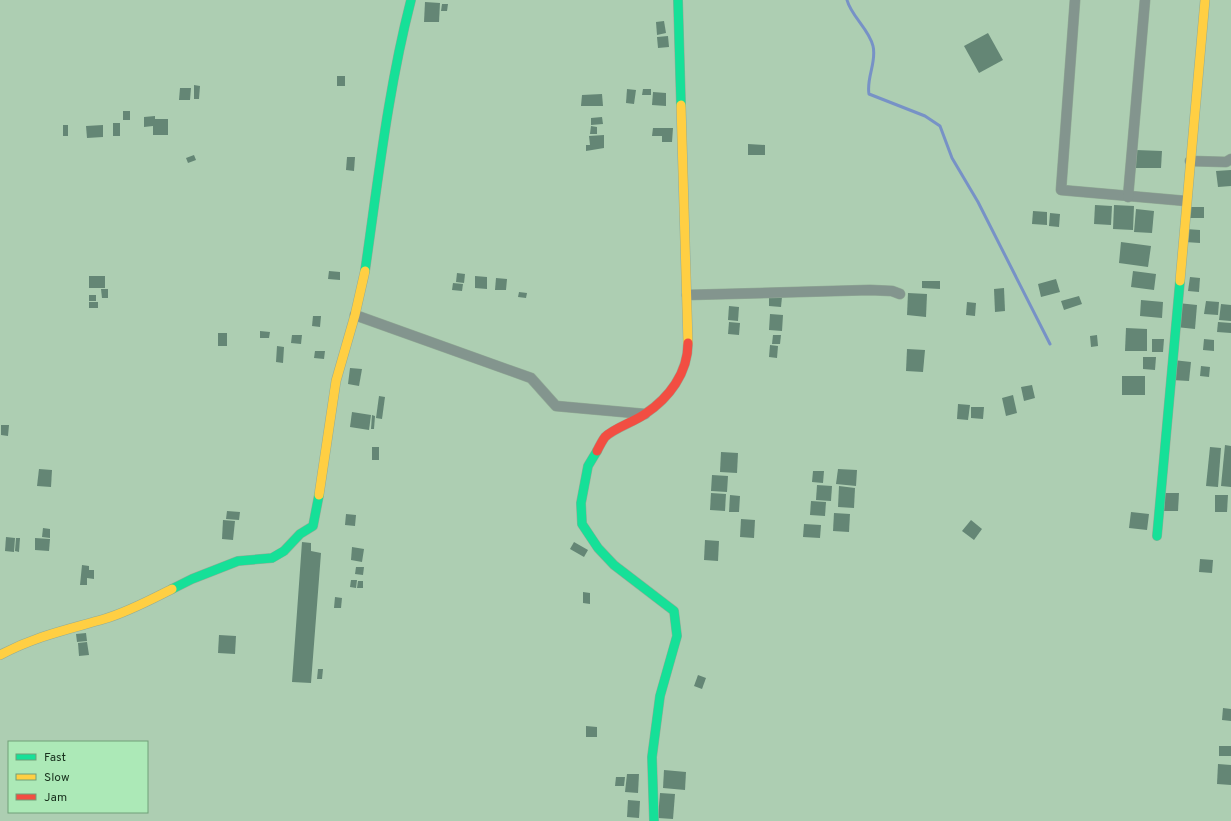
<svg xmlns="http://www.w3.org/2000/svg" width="1231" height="821" viewBox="0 0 1231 821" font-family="Overpass,sans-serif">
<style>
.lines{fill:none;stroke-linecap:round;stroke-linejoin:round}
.stream{stroke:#7792c6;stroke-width:3}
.building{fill:#648675}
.street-casing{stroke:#92ac96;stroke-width:11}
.fast-casing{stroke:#92ac96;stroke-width:10}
.slow-casing{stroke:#92ac96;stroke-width:10}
.jam-casing{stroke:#92ac96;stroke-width:10}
.street{stroke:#83958e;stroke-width:10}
.fast{stroke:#16e098;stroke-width:9}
.slow{stroke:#ffcf43;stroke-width:9}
.jam{stroke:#f24e42;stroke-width:9}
</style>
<rect width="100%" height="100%" fill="#adceb2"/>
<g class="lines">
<path class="stream" d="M847 0C851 16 869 29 873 46 877 62 866 78 869 94L925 116 940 126 952 158 978 202 1050 344"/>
</g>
<g class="building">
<polygon points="425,2 440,3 439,22 424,22"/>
<polygon points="442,4 448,4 447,11 441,11"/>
<polygon points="664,21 666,33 657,35 656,22"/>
<polygon points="988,33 1003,60 979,73 964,46"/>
<polygon points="668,36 669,47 658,48 657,37"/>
<rect x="337" y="76" width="8" height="10"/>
<polygon points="194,85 200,86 199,99 194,99"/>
<polygon points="180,88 191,88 190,100 179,100"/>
<polygon points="627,89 636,90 634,104 626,103"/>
<polygon points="643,89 651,89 651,95 642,95"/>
<polygon points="653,92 666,93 666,106 652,105"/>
<polygon points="602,94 603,106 581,106 582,95"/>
<rect x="123" y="111" width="7" height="9"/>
<polygon points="155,116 155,119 168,119 168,135 153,135 153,126 144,127 144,117"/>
<polygon points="602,117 603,124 591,125 591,118"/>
<rect x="113" y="123" width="7" height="13"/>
<rect x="63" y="125" width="5" height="11"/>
<polygon points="103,125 103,137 87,138 86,126"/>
<polygon points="591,126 597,127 597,134 590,134"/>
<polygon points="653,128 673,128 672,142 662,142 662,136 652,136"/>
<polygon points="604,135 604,148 586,151 586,145 590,145 589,136"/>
<polygon points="748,144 765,145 765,155 748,155"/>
<polygon points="1136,150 1162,151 1161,168 1136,168"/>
<polygon points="194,155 196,160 188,163 186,158"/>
<polygon points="347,157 355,157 354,171 346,170"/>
<polygon points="1231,170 1231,186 1218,187 1216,171"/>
<polygon points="1095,205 1112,206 1111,225 1094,224"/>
<polygon points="1114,205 1134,206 1133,230 1113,229"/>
<rect x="1190" y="207" width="14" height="11"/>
<polygon points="1136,209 1154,211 1152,233 1134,232"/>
<polygon points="1033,211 1047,212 1047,225 1032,224"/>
<polygon points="1050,213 1060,214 1059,227 1049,226"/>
<polygon points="1186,229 1200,230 1200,243 1185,242"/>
<polygon points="1121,242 1151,246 1148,267 1119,263"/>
<polygon points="329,271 340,272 340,280 328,279"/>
<polygon points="1133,271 1156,274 1154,290 1131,287"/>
<polygon points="457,273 465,274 464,283 456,282"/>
<rect x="89" y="276" width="16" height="12"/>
<polygon points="475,276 487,277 487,289 475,288"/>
<polygon points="1190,277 1200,278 1199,292 1188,291"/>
<polygon points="496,278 507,279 506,290 495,290"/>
<polygon points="1056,279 1060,292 1041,297 1038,284"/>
<polygon points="922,281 940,281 940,289 922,288"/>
<polygon points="453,283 463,284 462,291 452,290"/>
<polygon points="1004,288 1005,311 995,312 994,289"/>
<polygon points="101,289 108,289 108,298 102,298"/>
<polygon points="519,292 527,293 526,298 518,297"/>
<polygon points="908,293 927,294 926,317 907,315"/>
<rect x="89" y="295" width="7" height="6"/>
<polygon points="1079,296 1082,304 1064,310 1061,301"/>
<polygon points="769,297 782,297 781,307 769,306"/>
<polygon points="1141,300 1163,302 1162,318 1140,316"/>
<polygon points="1206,301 1219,302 1218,315 1204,314"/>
<rect x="89" y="302" width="9" height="6"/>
<polygon points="967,302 976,303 975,316 966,315"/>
<polygon points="1178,303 1197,305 1195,329 1176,327"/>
<polygon points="1221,304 1231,305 1231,321 1219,320"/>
<polygon points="729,306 739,307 738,321 728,320"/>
<polygon points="770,314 783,315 782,331 769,330"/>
<polygon points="313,316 321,316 320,327 312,326"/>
<polygon points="729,322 740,323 739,335 728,334"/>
<polygon points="1218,322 1231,323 1231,333 1217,332"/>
<polygon points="1126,328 1147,329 1147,351 1125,351"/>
<polygon points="260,331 270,332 269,338 260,338"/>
<rect x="218" y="333" width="9" height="13"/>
<polygon points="292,335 302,335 301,344 291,343"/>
<polygon points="773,335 781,335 780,344 772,344"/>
<polygon points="1097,335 1098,346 1091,347 1090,336"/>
<polygon points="1152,339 1164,339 1163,352 1152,352"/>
<polygon points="1204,339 1214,340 1214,351 1203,350"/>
<polygon points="770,345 778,346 777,358 769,357"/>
<polygon points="277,346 284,347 283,363 276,362"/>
<polygon points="907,349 925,350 923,372 906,371"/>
<polygon points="315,351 325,351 324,359 314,358"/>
<polygon points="1143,357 1156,357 1155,370 1143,369"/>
<polygon points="1173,360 1191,362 1189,381 1172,380"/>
<polygon points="1201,366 1210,367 1209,377 1200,376"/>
<polygon points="350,368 362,369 359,386 348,384"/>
<rect x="1122" y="376" width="23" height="19"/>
<polygon points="1032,385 1035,398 1024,401 1021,387"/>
<polygon points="1013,395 1017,413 1006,416 1002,398"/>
<polygon points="379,396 385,397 382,419 376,418"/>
<polygon points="958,404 970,405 968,420 957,419"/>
<polygon points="971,407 984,407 983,419 971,418"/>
<polygon points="352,412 371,415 369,430 350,427"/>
<polygon points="372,415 375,416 374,429 371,429"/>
<polygon points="1,425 9,425 8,436 1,435"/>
<polygon points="1225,445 1231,446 1231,487 1221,486"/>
<rect x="372" y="447" width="7" height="13"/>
<polygon points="1210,447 1221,448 1218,487 1206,486"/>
<polygon points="721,452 738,453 737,473 720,472"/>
<polygon points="39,469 52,470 51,487 37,486"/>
<polygon points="838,469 857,470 856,486 836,484"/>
<polygon points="813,471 824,471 823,483 812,482"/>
<polygon points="712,475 728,476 727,492 711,491"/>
<polygon points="817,485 832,486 831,501 816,500"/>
<polygon points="839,486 855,488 854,508 838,507"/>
<polygon points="711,493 726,494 725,511 710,510"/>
<polygon points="1165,493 1179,493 1178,511 1164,511"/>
<polygon points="730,495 740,496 739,512 729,512"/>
<polygon points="1215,495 1228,495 1227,512 1215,512"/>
<polygon points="811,501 826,502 825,516 810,515"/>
<polygon points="227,511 240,512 239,520 226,519"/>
<polygon points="1131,512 1149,514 1147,530 1129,528"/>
<polygon points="834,513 850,514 849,532 833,531"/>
<polygon points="346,514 356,515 355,526 345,525"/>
<polygon points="741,519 755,520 754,538 740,537"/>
<polygon points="223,520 235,521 233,540 222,539"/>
<polygon points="971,520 982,529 974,540 962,531"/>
<polygon points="804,524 821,525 820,538 803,537"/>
<polygon points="43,528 50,529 50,538 42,537"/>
<polygon points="6,537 15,538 14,552 5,551"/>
<polygon points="16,538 20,538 19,552 15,551"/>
<polygon points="35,538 50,539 49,551 35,550"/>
<polygon points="705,540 719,541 718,561 704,560"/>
<polygon points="302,542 311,543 311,551 321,553 311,683 292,682"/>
<polygon points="574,542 588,550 584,557 570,549"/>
<polygon points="352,547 364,549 362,562 351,560"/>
<polygon points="1200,559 1213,560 1212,573 1199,572"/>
<polygon points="82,565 89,566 89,570 94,570 94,579 87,578 87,585 80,585"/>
<polygon points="356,567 364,567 363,575 355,574"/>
<polygon points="351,580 357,580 356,588 350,587"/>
<polygon points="358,581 363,581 363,588 357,588"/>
<polygon points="583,592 590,593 590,604 583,603"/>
<polygon points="335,597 342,598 341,608 334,608"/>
<polygon points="86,633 87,641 77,642 76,634"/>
<polygon points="219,635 236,636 235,654 218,653"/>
<polygon points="87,642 89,655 79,656 78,643"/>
<polygon points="318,669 323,669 322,679 317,679"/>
<polygon points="698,675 706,678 702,689 694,686"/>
<polygon points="1223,708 1231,709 1231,721 1222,720"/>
<polygon points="586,726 597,727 597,737 586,737"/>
<rect x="1219" y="746" width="12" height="10"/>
<polygon points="1218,764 1231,765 1231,785 1217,784"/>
<polygon points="664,770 686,772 685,790 663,788"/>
<polygon points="627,774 639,774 638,793 625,792"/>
<polygon points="616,777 625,777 624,786 615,786"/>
<polygon points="660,793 675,794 673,819 658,818"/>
<polygon points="628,800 640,801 639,818 627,817"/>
</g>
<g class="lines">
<defs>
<g id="street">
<polyline points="1075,0 1061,190 1186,201"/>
<polyline points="1190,161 1226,162 1231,159"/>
<polyline points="1128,197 1145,0"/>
<polyline points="687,295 870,290 892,291 900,294"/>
<polyline points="355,315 531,378 556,406 645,414"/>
</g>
<g id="fast">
<polyline points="678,0 681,105"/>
<path d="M365 271C378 181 388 89 411 0"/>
<polyline points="597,451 588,466 581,503 582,524 598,548 614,565 674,611 677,636 660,696 652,757 654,821"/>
<polyline points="1157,536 1180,281"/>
<polyline points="172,589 192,579 238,561 272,558 284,551 300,534 313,526 319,495"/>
</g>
<g id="slow">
<polyline points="681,105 688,343"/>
<polyline points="1180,281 1205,0"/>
<polyline points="319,495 336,381 355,315 365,271"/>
<path d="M0 655C36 636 66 630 104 619 128 612 150 600 172 589"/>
</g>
<path id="jam" d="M597 451C599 447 602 441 605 437 614 428 634 422 645 414 669 398 688 373 688 343"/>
</defs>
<use href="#street" class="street-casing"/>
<use href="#fast" class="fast-casing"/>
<use href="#slow" class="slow-casing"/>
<use href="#jam" class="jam-casing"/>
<use href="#street" class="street"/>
<use href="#fast" class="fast"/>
<use href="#slow" class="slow"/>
<use href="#jam" class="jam"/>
</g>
<rect x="8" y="741" width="140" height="72" fill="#ace9b7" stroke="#719f79"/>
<rect x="16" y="754" width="20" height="6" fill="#16e098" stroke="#719f79"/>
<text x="44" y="761" font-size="12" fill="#18301d">Fast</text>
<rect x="16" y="774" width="20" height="6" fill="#ffcf43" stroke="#719f79"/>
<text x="44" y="781" font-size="12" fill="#18301d">Slow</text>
<rect x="16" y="794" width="20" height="6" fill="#f24e42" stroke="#719f79"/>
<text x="44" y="801" font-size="12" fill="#18301d">Jam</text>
</svg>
